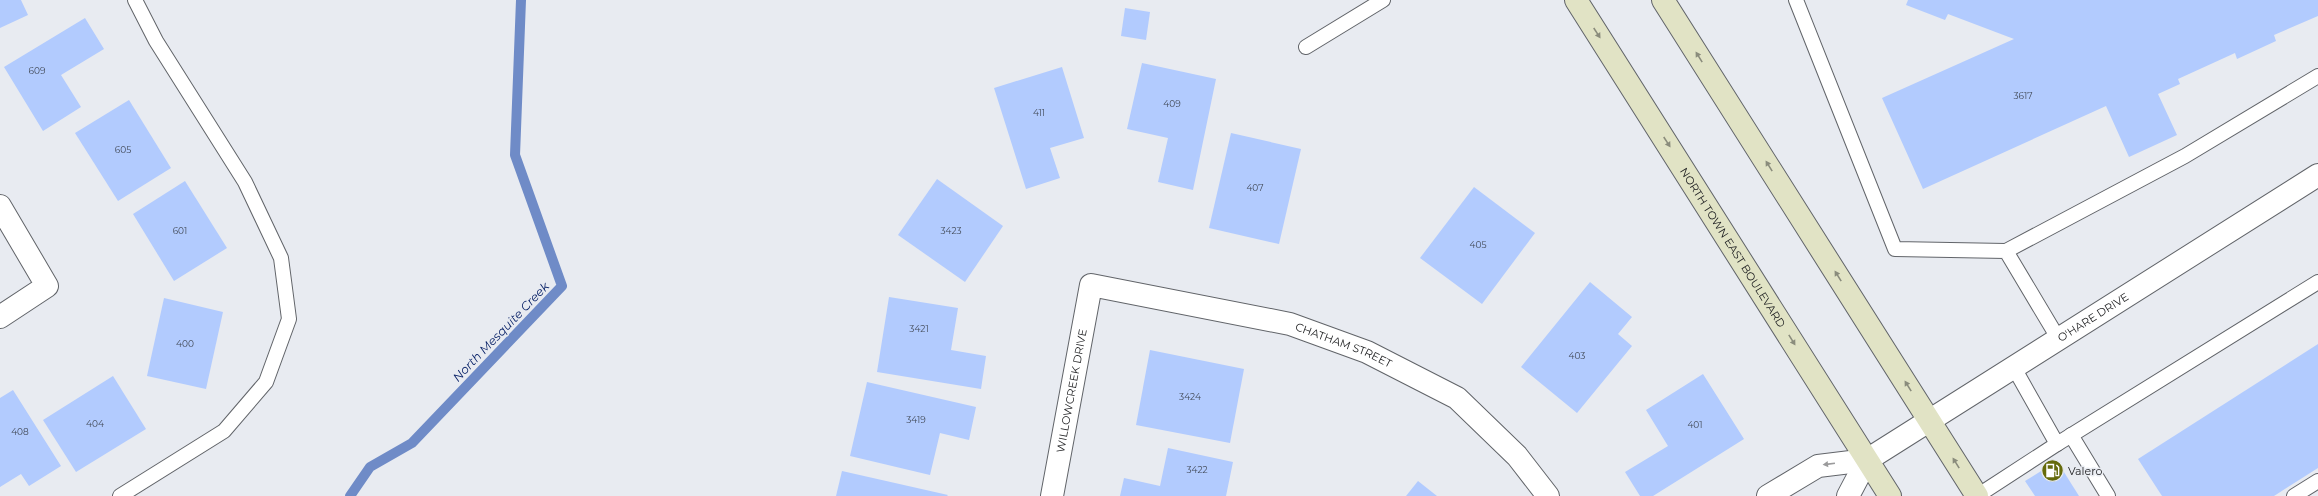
<svg xmlns="http://www.w3.org/2000/svg" width="2318" height="496" viewBox="0 0 2318 496" font-family="Montserrat,sans-serif">
<style>
.lines{fill:none;stroke-linecap:round;stroke-linejoin:round}
.stream{stroke:#6f8bc7;stroke-width:10}
.building{fill:#b2cbfe}
.service-casing{stroke:#616469;stroke-width:16}
.minor-casing{stroke:#616469;stroke-width:24}
.secondary-casing{stroke:#616469;stroke-width:24}
.service{stroke:#fff;stroke-width:14}
.minor{stroke:#fff;stroke-width:22}
.secondary{stroke:#e1e3c5;stroke-width:22}
.oneway{fill:#8a8c7c}
.oneway2{fill:#9b9b9c}
.labels{text-anchor:middle;stroke-width:3;stroke-linejoin:round;paint-order:stroke}
.number-label{font-size:9px;fill:#444c5a}
.street-label{font-size:11px;fill:#202123;stroke:#e8ebf1}
.poi-label{font-size:11px;fill:#202123;stroke:#e8ebf1;text-anchor:start}
.water-label{font-size:12px;font-style:italic;fill:#082167;stroke:#e8ebf1}
</style>
<rect width="100%" height="100%" fill="#e8ebf1"/>
<g class="lines">
<polyline class="stream" points="350,496 370,467 412,443 562,286 515,155 521,0"/>
</g>
<g class="building">
<polygon points="0,0 21,0 28,15 0,28"/>
<polygon points="1908,0 2318,0 2318,16 2274,35 2276,41 2237,59 2235,53 2178,79 2180,84 2158,94 2177,135 2129,157 2106,106 1923,189 1882,98 2014,39 1948,14 1945,20 1906,5"/>
<polygon points="1125,8 1150,12 1146,40 1121,36"/>
<polygon points="85,18 104,49 61,75 81,107 43,131 4,67"/>
<polygon points="1142,63 1216,79 1193,190 1158,182 1168,138 1127,129"/>
<polygon points="1062,67 1084,138 1050,148 1060,178 1026,189 994,88"/>
<polygon points="129,100 171,168 118,201 75,133"/>
<polygon points="1231,133 1301,149 1279,244 1209,228"/>
<polygon points="937,179 1003,226 965,282 898,235"/>
<polygon points="185,181 227,248 174,281 133,214"/>
<polygon points="1474,187 1535,233 1482,304 1420,258"/>
<polygon points="1590,282 1632,317 1618,334 1632,346 1577,413 1521,367"/>
<polygon points="889,297 958,308 951,350 986,356 981,389 877,372"/>
<polygon points="164,298 223,312 206,389 147,376"/>
<polygon points="2318,344 2318,468 2274,496 2162,496 2138,459"/>
<polygon points="1150,350 1244,369 1230,443 1136,425"/>
<polygon points="1703,374 1744,439 1653,496 1640,496 1625,472 1668,446 1646,410"/>
<polygon points="113,376 146,429 76,472 43,420"/>
<polygon points="867,382 976,407 969,440 940,433 930,475 850,456"/>
<polygon points="13,390 61,466 29,486 21,474 0,487 0,398"/>
<polygon points="1168,448 1233,462 1226,496 1120,496 1124,478 1160,486"/>
<polygon points="2057,461 2079,496 2035,496 2025,481"/>
<polygon points="842,471 948,495 947,496 836,496"/>
<polygon points="1418,481 1437,496 1406,496"/>
</g>
<g class="lines">
<defs>
<g id="service">
<polyline points="1796,0 1895,249 2006,251 2058,338"/>
<polyline points="1306,47 1383,0"/>
<polyline points="2006,251 2185,156 2318,76"/>
<polyline points="2013,366 2057,444 2318,282"/>
<polyline points="2071,435 2108,496"/>
<polyline points="120,496 224,431 266,382 289,319 281,258 245,182 156,41 135,0"/>
<polyline points="1977,496 2057,444"/>
<polyline points="2294,496 2318,481"/>
</g>
<g id="minor">
<polyline points="0,206 47,286 0,317"/>
<path id="s1" d="M1052 496 1091 285 1290 324 1367 352 1457 398 1517 456 1548 496"/>
<path id="s2" d="M1768 496 1818 466 1867 460 2318 175"/>
<polyline points="1848,496 1867,460"/>
</g>
<g id="secondary">
<path id="s3" d="M1576 0 1890 496"/>
<polyline points="1663,0 1977,496"/>
</g>
</defs>
<use href="#service" class="service-casing"/>
<use href="#minor" class="minor-casing"/>
<use href="#secondary" class="secondary-casing"/>
<use href="#service" class="service"/>
<use href="#minor" class="minor"/>
<use href="#secondary" class="secondary"/>
</g>
<defs><path id="oneway-solid" d="M-6-.8H1V-3.2L6.5 0L1 3.2V.8H-6Z"/></defs>
<g class="oneway">
<use href="#oneway-solid" transform="translate(1597 33) rotate(57)"/>
<use href="#oneway-solid" transform="translate(1699 57) rotate(-122)"/>
<use href="#oneway-solid" transform="translate(1667 142) rotate(57)"/>
<use href="#oneway-solid" transform="translate(1769 166) rotate(-122)"/>
<use href="#oneway-solid" transform="translate(1838 276) rotate(-122)"/>
<use href="#oneway-solid" transform="translate(1792 340) rotate(58)"/>
<use href="#oneway-solid" transform="translate(1908 386) rotate(-122)"/>
<use href="#oneway-solid" transform="translate(1956 463) rotate(-122)"/>
</g>
<use class="oneway2" href="#oneway-solid" transform="translate(1829 464) rotate(173)"/>
<defs>
<symbol id="fuel-disc" viewBox="-11 -11 22 22"><circle r="9.5" fill="#656a0b" stroke="#e8ebf1"/><path d="M-5.5-6h7V0h2V4h1.3V-2.5L3-4.5l.8-.8L6-3V5H2.5V1h-1V6h-7ZM-4.2-4.7v3.2H.2V-4.7Z" fill="#fff"/></symbol>
</defs>
<g fill-rule="evenodd">
<use href="#fuel-disc" x="2040" y="458" width="25" height="25"/>
</g>
<g class="labels">
<g class="number-label">
<text x="37" y="74">609</text>
<text x="2023" y="99">3617</text>
<text x="1172" y="107">409</text>
<text x="1039" y="116">411</text>
<text x="123" y="153">605</text>
<text x="1255" y="191">407</text>
<text x="180" y="234">601</text>
<text x="951" y="234">3423</text>
<text x="1478" y="248">405</text>
<text x="919" y="332">3421</text>
<text x="185" y="347">400</text>
<text x="1577" y="359">403</text>
<text x="1190" y="400">3424</text>
<text x="916" y="423">3419</text>
<text x="95" y="427">404</text>
<text x="1695" y="428">401</text>
<text x="20" y="435">408</text>
<text x="1197" y="473">3422</text>
</g>
<g class="street-label">
<text dy="4" stroke="none"><textPath href="#s3" startOffset="293">NORTH TOWN EAST BOULEVARD</textPath></text>
<text dy="4" stroke="none"><textPath href="#s2" startOffset="375">O'HARE DRIVE</textPath></text>
<text dy="4" stroke="none"><textPath href="#s1" startOffset="475">CHATHAM STREET</textPath></text>
<text dy="4" stroke="none"><textPath href="#s1" startOffset="107">WILLOWCREEK DRIVE</textPath></text>
</g>
<g class="poi-label">
<text x="2068" y="475">Valero</text>
</g>
<g class="water-label">
<text transform="translate(501 332) rotate(-46)" y="4">North Mesquite Creek</text>
</g>
</g>
</svg>
